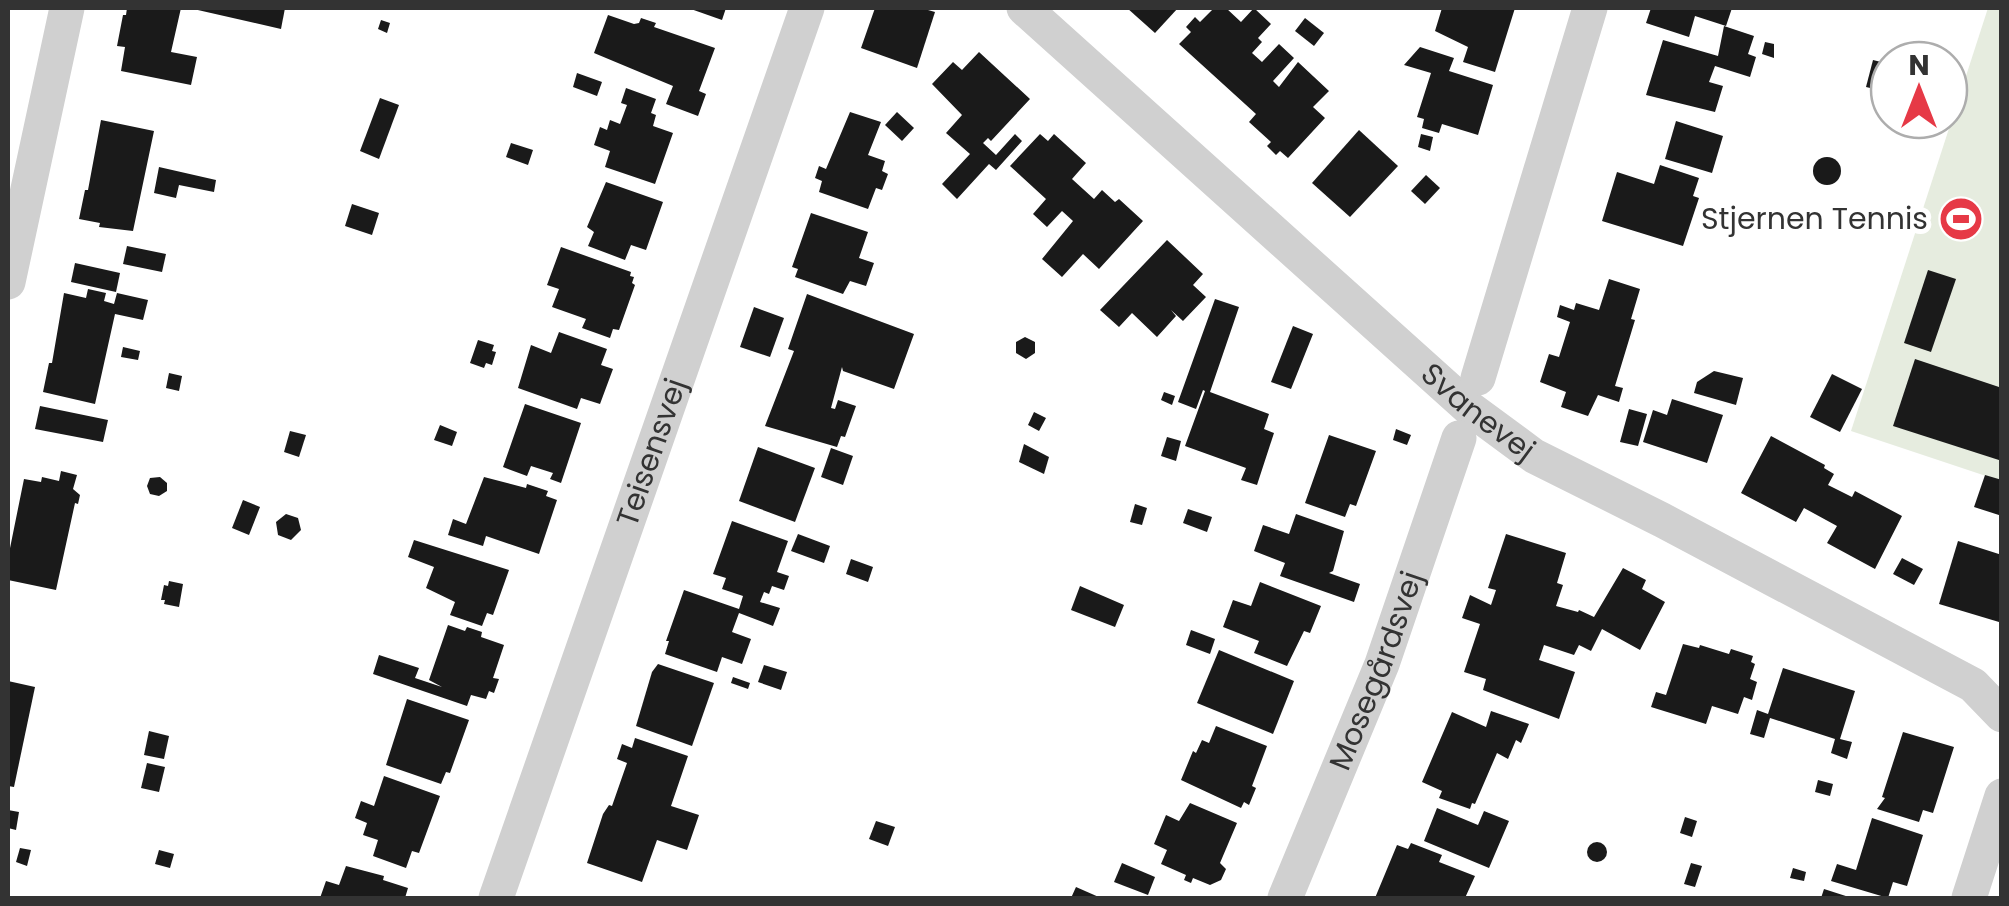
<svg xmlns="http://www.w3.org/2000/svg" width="2009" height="906" viewBox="0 0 2009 906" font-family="Poppins,sans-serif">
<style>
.green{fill:#e6ecdf}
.building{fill:#1a1a1a}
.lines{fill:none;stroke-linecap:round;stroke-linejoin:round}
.minor{stroke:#d0d0d0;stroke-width:35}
.labels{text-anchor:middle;stroke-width:10;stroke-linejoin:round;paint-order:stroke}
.poi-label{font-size:30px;fill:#333;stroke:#fff;text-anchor:end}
.street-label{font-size:30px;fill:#333;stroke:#fff}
</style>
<rect width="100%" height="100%" fill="#fff"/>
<polygon class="green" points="1988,8 2001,8 2001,481 1851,431"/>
<g class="building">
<polygon points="127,8 181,8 171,52 197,57 191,85 121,71 125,47 117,46 123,15 126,15"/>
<polygon points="189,8 285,8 281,29"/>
<polygon points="688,8 726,8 722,20"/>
<polygon points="875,8 921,8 935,12 917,68 861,48"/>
<polygon points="1127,8 1178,8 1155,33"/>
<polygon points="1214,8 1226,8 1241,22 1254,8 1271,24 1258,38 1262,42 1252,53 1262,62 1279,44 1294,58 1273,81 1279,87 1298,62 1329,91 1313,107 1325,118 1288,158 1280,151 1276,155 1267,146 1271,142 1249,122 1256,114 1179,44 1191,32 1186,27 1195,17 1200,22"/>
<polygon points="1442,8 1515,8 1495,72 1463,62 1468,47 1435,31"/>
<polygon points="1651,8 1732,8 1726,26 1695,16 1689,37 1646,23"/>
<polygon points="608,15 634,24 639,23 641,18 656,23 654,27 715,48 699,91 706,94 698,116 666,104 673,86 594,53"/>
<polygon points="1305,18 1324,33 1314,46 1295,31"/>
<polygon points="381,20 390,23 387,33 378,29"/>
<polygon points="1724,26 1754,36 1748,54 1756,57 1750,77 1715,66 1709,82 1723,86 1715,112 1646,95 1663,40 1718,56"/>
<polygon points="1765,42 1774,44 1774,58 1762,54"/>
<polygon points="1420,47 1454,58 1449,71 1493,85 1478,135 1442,124 1439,133 1422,128 1424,119 1417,117 1431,73 1404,65"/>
<polygon points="979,52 1030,99 991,141 988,138 983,143 996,155 1015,134 1022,141 996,170 989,164 957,199 942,184 970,154 946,133 962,115 932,84 953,62 962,70"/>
<polygon points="1873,60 1889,64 1883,91 1866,87"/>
<polygon points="577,73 602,82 597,96 573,87"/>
<polygon points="626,88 656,99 651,113 656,115 653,126 673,133 655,184 605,167 610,151 594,145 600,127 607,130 610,120 620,124 627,105 621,103"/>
<polygon points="380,98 399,105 379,159 360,151"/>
<polygon points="850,112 881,122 868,155 885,161 882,171 888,174 882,190 876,188 868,209 819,192 822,181 815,178 819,166 826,169"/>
<polygon points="897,112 914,128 902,141 885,125"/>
<polygon points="101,120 154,131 133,231 99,227 100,223 79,219 85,190 88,190"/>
<polygon points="1676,121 1723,136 1712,173 1665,159"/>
<polygon points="1359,130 1398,166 1350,217 1312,183"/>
<polygon points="1040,134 1048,141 1054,134 1086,163 1072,179 1094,199 1102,190 1115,202 1119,199 1143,221 1099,269 1083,254 1062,277 1042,259 1073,221 1062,211 1047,227 1033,214 1046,199 1010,166"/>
<polygon points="1421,134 1433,137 1430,151 1418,147"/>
<polygon points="511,143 533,150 528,165 506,157"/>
<circle cx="1827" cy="171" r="14"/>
<polygon points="1660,165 1699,178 1693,196 1699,198 1683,246 1602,221 1617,172 1654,184"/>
<polygon points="159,167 216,180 214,192 179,185 176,198 154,193"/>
<polygon points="1426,175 1440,188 1425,204 1411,191"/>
<polygon points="606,182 663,202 646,250 631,245 625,260 588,246 594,232 587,227"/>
<polygon points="352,204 379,213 372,235 345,226"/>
<polygon points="811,213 868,232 859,258 874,263 866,286 850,281 843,294 795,277 798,269 792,267"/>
<polygon points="1167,240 1203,274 1193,285 1206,297 1183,321 1171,310 1176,316 1157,337 1132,313 1119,327 1100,310"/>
<polygon points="127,246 166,254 162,272 123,264"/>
<polygon points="561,247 631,272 630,276 634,277 632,283 635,285 619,330 613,329 610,338 582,328 586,319 552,307 559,289 547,285"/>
<polygon points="75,263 120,273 116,292 71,282"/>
<polygon points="1928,270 1956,279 1931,352 1904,343"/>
<polygon points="1609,279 1640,289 1631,319 1635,320 1615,386 1623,388 1619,402 1598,395 1588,416 1561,407 1566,392 1540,382 1549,354 1559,357 1570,322 1557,317 1560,305 1574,310 1576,303 1599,310"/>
<polygon points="88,289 106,293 104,301 114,304 117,293 148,300 143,320 115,314 95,404 43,392 49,363 52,363 64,293 86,298"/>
<polygon points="807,294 914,334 894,389 843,371 842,367 831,408 835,409 838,400 856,406 845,437 841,436 837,447 765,426 794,351 788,349"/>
<polygon points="1215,299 1239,307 1210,392 1269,414 1264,429 1274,433 1257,485 1241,480 1246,468 1185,446 1205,391 1203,390 1196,409 1178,402"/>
<polygon points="754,307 784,318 770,357 740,347"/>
<polygon points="1293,326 1313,334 1291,389 1271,382"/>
<polygon points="559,332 607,349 601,365 613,369 600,404 581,398 577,409 518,388 531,345 551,353"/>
<polygon points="1025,337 1035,342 1035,353 1026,359 1016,353 1016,342"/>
<polygon points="478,340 494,345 492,351 496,352 492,365 486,363 484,368 470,363"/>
<polygon points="123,347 140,351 138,360 121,357"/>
<polygon points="1915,359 2002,388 2002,461 1893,426"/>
<polygon points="1714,371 1743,378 1736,405 1694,393 1697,382"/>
<polygon points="169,373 182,376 179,391 166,388"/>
<polygon points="1832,374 1862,389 1840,432 1810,417"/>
<polygon points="1164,392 1175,396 1172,405 1161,400"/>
<polygon points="1672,399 1723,415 1707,463 1643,442 1653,410 1667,415"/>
<polygon points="525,404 581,423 561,483 550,479 553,473 531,466 527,476 503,467"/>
<polygon points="40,406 108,420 103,442 35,429"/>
<polygon points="1629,409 1647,414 1638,446 1620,442"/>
<polygon points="1034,412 1046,418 1039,431 1028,425"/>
<polygon points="440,425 457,432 452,446 434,440"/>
<polygon points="1396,429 1411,435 1407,445 1393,440"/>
<polygon points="290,431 306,435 299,457 284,452"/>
<polygon points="1329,435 1376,451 1356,506 1350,504 1345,517 1305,503"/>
<polygon points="1771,436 1825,465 1824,468 1834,474 1828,485 1852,497 1855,491 1902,516 1875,569 1827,543 1837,526 1804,508 1796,522 1741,493"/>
<polygon points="1167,437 1181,441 1176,461 1161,456"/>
<polygon points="1024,444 1049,457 1044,474 1019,462"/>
<polygon points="758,447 815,468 795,522 739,501"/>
<polygon points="831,448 853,456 843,485 821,477"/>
<polygon points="61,471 77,475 73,489 80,495 78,504 75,503 56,590 8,580 8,558 24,479 41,482 42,477 59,481"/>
<polygon points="1985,475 2002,480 2002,516 1974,507"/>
<polygon points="160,477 167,483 167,491 159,496 150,494 147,486 150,478"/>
<polygon points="484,477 526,488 527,484 548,491 546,496 557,500 539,554 486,536 483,546 448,535 453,519 466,524"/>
<polygon points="243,500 260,507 249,535 232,528"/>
<polygon points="1135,504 1147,508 1142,525 1130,522"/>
<polygon points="1188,509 1212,517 1207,532 1183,523"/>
<polygon points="286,514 298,518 301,530 291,540 278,535 276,522"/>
<polygon points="1296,514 1344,531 1333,571 1329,573 1360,584 1354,602 1280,576 1285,563 1254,551 1263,525 1289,534"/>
<polygon points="732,521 788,541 777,572 789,576 784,590 772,586 769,594 764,592 760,602 780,608 773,626 739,613 732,632 751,639 742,664 722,657 717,672 665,654 669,641 666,641 684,590 739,609 743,596 722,589 726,578 713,574"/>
<polygon points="798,534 830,546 824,563 791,551"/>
<polygon points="1506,534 1566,553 1557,583 1563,585 1556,606 1578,612 1579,610 1594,617 1623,568 1646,580 1642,589 1665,602 1640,650 1602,629 1591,651 1579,645 1574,655 1544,645 1539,660 1575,672 1559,719 1483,690 1486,679 1464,672 1480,624 1462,618 1470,595 1491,605 1496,590 1488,588"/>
<polygon points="414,540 509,570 493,615 487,613 482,626 450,615 455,602 426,588 434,567 408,557"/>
<polygon points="1958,541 2002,555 1999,622 1939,604"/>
<polygon points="1902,558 1923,569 1914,585 1893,574"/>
<polygon points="851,559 873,567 868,582 846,574"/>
<polygon points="169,581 183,584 179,607 164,604 165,600 161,600 164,585 168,586"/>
<polygon points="1260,582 1321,606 1310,633 1304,631 1287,666 1254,653 1259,641 1223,627 1233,600 1251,606"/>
<polygon points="1080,586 1124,605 1115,627 1071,610"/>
<polygon points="448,625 465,631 467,627 482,632 481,637 504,645 493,678 499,679 494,693 489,691 486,699 471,695 467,706 373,674 379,655 419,668 415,678 442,687 429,680"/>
<polygon points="1191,630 1215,639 1210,654 1186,645"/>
<polygon points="1683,644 1699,648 1700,645 1729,654 1731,649 1753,656 1751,662 1755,664 1750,679 1757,682 1752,700 1744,697 1738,714 1712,706 1706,724 1651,707 1656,692 1666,695"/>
<polygon points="1219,650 1294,681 1273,734 1197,703"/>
<polygon points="658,664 714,683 692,746 636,726 652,672"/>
<polygon points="764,665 787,672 781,690 758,682"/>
<polygon points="1783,668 1855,691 1840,739 1852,742 1847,759 1831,753 1835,739 1770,718 1764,738 1750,734 1757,710 1768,714"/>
<polygon points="733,677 750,683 748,689 731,683"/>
<polygon points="8,681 35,687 14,787 8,786"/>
<polygon points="407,699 469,720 450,773 446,772 441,784 386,765"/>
<polygon points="1491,711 1529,724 1521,743 1516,740 1508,759 1497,753 1475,804 1472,803 1470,809 1439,798 1442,791 1422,782 1452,712 1486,727"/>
<polygon points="1216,726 1267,746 1252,786 1256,788 1249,805 1244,802 1241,808 1181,780 1193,751 1196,753 1202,740 1209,743"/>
<polygon points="149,731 169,736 164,759 144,755"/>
<polygon points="1903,732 1954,747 1933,813 1923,810 1919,822 1877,809 1885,798 1882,797"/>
<polygon points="635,738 688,756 671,806 699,815 687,850 657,840 642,882 587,863 603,814 609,805 612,806 627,763 617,759 622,744 632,748"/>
<polygon points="147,763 165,767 159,792 141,788"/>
<polygon points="384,776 440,796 419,853 412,851 406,868 373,856 378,840 363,835 367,823 355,818 361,801 374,806"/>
<polygon points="1818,780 1833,784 1830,796 1815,792"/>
<polygon points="1190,803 1237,823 1220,863 1226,869 1221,880 1210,885 1193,878 1191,883 1184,880 1186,875 1161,864 1167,850 1154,844 1166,815 1179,821"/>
<polygon points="1437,808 1478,825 1484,811 1509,821 1489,868 1424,841"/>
<polygon points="8,810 19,812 16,830 8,828"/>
<polygon points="1685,817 1697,821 1692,837 1680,833"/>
<polygon points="1872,818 1923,835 1907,886 1893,882 1888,898 1831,881 1837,864 1856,870"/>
<polygon points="876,821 895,827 888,846 869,839"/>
<circle cx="1597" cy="852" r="10"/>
<polygon points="1411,843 1442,855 1439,862 1475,876 1465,898 1375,898 1397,845 1408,849"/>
<polygon points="20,848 31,850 27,866 16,862"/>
<polygon points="159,850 174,854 170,868 155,864"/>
<polygon points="1122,863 1155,877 1148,895 1114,882"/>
<polygon points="1691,863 1702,866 1695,887 1684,884"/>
<polygon points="346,866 384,876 383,880 408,888 405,898 320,898 326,881 339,885"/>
<polygon points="1793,868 1806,872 1804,881 1790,878"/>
<polygon points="1076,887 1101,898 1071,898"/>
<polygon points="1824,889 1852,898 1821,898"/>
</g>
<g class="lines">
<g class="minor">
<path id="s1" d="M1024 8 1469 408 1534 456 1662 520 1973 685 2002 715"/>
<polyline points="8,282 67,8"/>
<polyline points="1478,378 1590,8"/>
<path id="s2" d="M496 898 807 8"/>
<path id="s3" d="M1285 898 1382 664 1459 438"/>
<polyline points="1969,898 2002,796"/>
</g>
</g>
<defs>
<symbol id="stadium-disc" viewBox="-11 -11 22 22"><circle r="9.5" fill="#e63946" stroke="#fff"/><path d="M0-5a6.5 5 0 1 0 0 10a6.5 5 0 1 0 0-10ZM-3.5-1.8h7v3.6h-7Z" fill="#fff"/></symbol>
</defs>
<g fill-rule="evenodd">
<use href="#stadium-disc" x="1936" y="194" width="50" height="50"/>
</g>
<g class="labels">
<g class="poi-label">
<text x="1928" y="229">Stjernen Tennis</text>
</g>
<g class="street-label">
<text dy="10" stroke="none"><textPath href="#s1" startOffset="608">Svanevej</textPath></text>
<text dy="10" stroke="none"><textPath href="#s2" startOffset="472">Teisensvej</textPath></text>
<text dy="10" stroke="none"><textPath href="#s3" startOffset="245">Mosegårdsvej</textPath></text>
</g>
</g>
<rect width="2009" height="906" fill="none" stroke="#333333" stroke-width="20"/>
<g transform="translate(1919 90)"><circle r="48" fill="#ffffff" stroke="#adadad" stroke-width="2.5"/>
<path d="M0-8L18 38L0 25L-18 38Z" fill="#e63946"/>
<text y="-15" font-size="28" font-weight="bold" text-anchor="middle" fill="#333333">N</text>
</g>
</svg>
